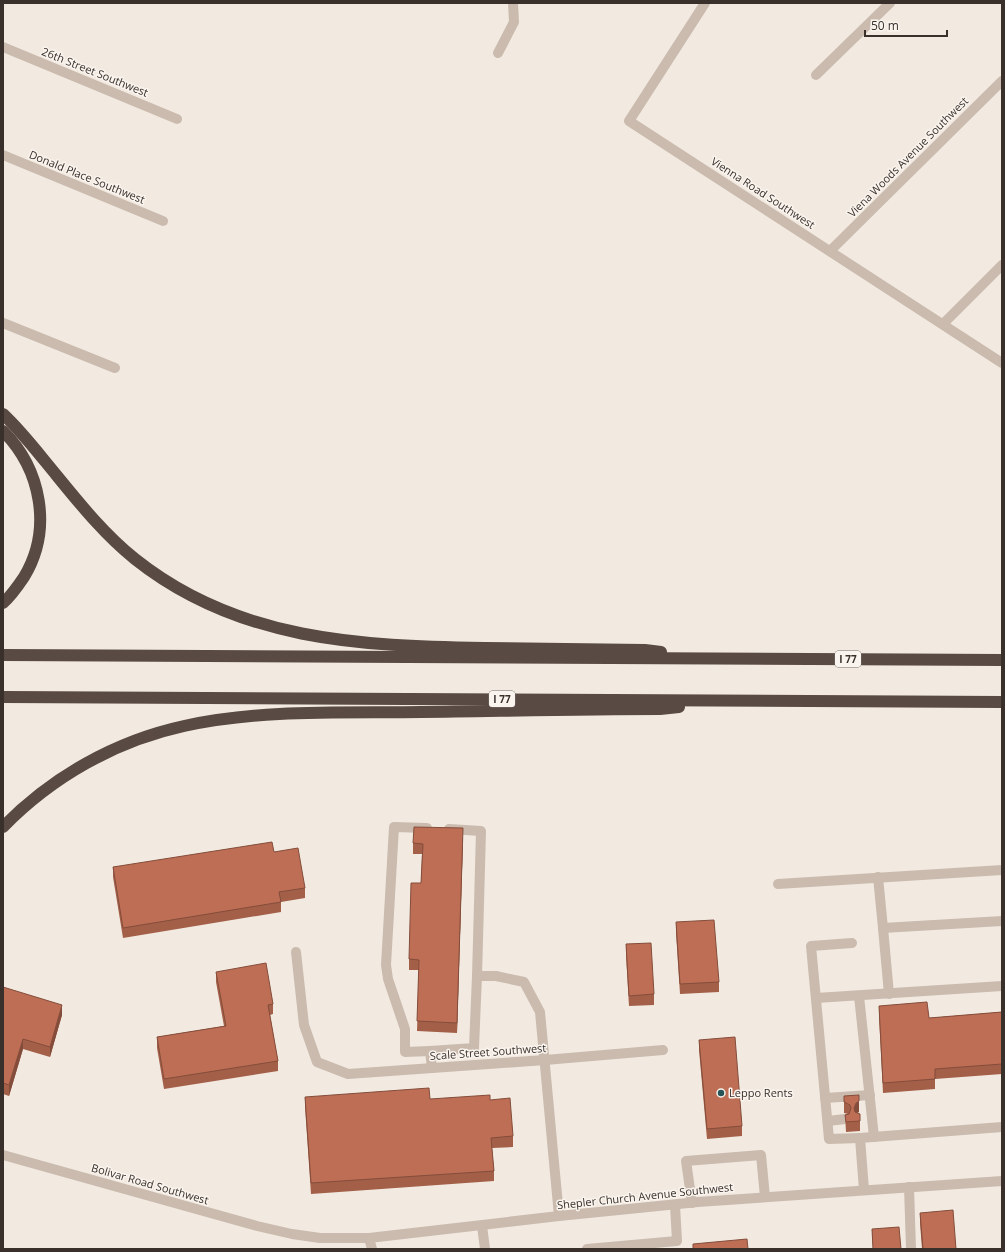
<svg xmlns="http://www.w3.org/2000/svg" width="1005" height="1252" viewBox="0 0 1005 1252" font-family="'Open Sans',sans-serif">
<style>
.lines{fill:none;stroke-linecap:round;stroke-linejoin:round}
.minor{stroke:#cabbae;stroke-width:10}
.highway{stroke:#594a43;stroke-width:12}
.wall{fill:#a35f48}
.shaded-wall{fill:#844d3b}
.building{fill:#bd6e54;stroke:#844d3b}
.poi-dot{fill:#245458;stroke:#faf4ee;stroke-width:1.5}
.labels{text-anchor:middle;stroke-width:3;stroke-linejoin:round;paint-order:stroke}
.shield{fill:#faf4ee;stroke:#736b66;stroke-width:1}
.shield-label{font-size:10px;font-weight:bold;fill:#39302c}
.street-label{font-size:11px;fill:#39302c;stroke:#faf4ee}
.poi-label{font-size:11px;fill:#39302c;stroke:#faf4ee;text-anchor:start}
</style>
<rect width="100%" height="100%" fill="#f2eae1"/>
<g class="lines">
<g class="minor">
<polyline points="705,3 629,121 1002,363"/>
<polyline points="3,47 177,119"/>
<polyline points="498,53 514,22 513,3"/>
<polyline points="816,75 890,3"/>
<polyline points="3,155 163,221"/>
<polyline points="830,251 1002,81"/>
<polyline points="3,323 115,368"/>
<polyline points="943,324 1002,265"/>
<polyline points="427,828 394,827 386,965 388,979 405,1029 405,1052 430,1051"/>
<polyline points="449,829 481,831 477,976"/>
<polyline points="878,877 883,928"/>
<polyline points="778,884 1002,870"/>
<polyline points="852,943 811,946 829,1139 860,1138"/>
<polyline points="296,952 304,1025 317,1062 348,1074 545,1060 663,1050"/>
<polyline points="889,994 883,928 1002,921"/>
<polyline points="859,996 874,1137"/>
<polyline points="816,998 1002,986"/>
<polyline points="432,1068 430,1051 474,1048 477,976 496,976 524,982 540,1012 559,1216"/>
<polyline points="825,1098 870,1095"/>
<polyline points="828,1121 845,1119"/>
<polyline points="3,1155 257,1226 292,1234 320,1238 369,1238 559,1216 698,1202 1002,1181"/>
<polyline points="909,1187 911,1249"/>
<polyline points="864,1190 860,1138 1002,1127"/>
<polyline points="692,1203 686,1161 761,1155 765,1197"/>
<polyline points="482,1226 485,1249"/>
<polyline points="369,1238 372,1249"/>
<polyline points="587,1249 677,1241 675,1205"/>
</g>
<g class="highway">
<path d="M3 414C18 428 31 444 44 460 73 495 100 531 135 559 238 641 360 646 485 648 538 649 592 649 645 650L661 652"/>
<path d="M3 431C41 469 53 529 24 577 18 586 11 596 3 603"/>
<polyline points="3,655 1002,660"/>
<polyline points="3,697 1002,702"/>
<path d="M3 827C52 777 115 741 184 726 261 709 343 713 422 712 501 711 580 709 660 709L679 707"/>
</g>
</g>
<g class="wall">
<polygon points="463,838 457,1033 417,1031 419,970 409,970 409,959 421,883 422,854 413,854 413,843"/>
<polygon points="274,852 305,888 305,898 281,902 281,912 123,938 113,877 113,867"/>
<polygon points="676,922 719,982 719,992 680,994 676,933"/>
<polygon points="626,944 654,994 654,1005 629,1006 626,955"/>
<polygon points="216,972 273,1004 273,1014 270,1015 278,1061 278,1071 164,1089 157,1048 157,1037 224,1026 216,982"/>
<polygon points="3,987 62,1015 50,1057 23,1049 9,1096 3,1094"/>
<polygon points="879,1006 929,1018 1002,1012 1002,1074 935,1079 935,1089 883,1093 879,1016"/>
<polygon points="699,1040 742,1126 742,1136 707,1139 699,1050"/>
<polygon points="844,1096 859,1112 857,1113 860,1121 860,1131 846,1132 845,1115 848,1114 844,1113"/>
<polygon points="305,1097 490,1100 513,1136 513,1147 492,1148 494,1171 494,1181 311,1194 305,1107"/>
<polygon points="920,1213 956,1249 922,1249 920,1223"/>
<polygon points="872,1229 901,1249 873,1249"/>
</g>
<g class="shaded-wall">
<polygon points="463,828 463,838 457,1033 457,1023"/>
<polygon points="62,1005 62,1015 50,1057 50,1047"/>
<polygon points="23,1039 23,1049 9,1096 9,1085"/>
<polygon points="859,1101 859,1112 856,1113 854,1118 854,1108 856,1103"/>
</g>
<g class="building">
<polygon points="414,827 463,828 457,1023 417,1021 419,960 409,959 411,883 421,883 423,844 413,843"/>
<polygon points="272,842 274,852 298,848 305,888 279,892 281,902 123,928 113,867"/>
<polygon points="714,920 719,982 680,984 676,922"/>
<polygon points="651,943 654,994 629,996 626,944"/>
<polygon points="266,963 273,1004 268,1005 278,1061 164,1079 157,1037 226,1026 216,972"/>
<polygon points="3,987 62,1005 50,1047 23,1039 9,1085 3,1083"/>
<polygon points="927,1002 929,1018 1002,1012 1002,1064 935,1069 935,1079 883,1083 879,1006"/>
<polygon points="735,1037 742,1126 707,1129 699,1040"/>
<polygon points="429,1088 430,1099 490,1095 490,1100 510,1098 513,1136 491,1138 494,1171 311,1183 305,1097"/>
<polygon points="859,1095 859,1101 856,1103 854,1108 855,1112 860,1114 860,1121 846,1122 845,1115 849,1114 851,1108 850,1105 844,1102 844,1096"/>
<polygon points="953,1210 956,1249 923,1249 920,1213"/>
<polygon points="899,1227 901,1249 873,1249 872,1229"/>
<polygon points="747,1239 748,1249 693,1249 693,1244"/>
</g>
<circle class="poi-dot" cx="721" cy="1093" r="4"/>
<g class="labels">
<g class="shield">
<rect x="835" y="651" width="26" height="16" rx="3"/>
<rect x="489" y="691" width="26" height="16" rx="3"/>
</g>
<g class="shield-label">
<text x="848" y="663">I 77</text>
<text x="502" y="703">I 77</text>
</g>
<g class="street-label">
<text transform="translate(95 72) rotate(22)" y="4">26th Street Southwest</text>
<text transform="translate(908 157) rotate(-45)" y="4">Viena Woods Avenue Southwest</text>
<text transform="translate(87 177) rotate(22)" y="4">Donald Place Southwest</text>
<text transform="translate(763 193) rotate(33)" y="4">Vienna Road Southwest</text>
<text transform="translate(488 1052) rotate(-4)" y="4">Scale Street Southwest</text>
<text transform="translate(150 1184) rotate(16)" y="4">Bolivar Road Southwest</text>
<text transform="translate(645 1196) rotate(-6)" y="4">Shepler Church Avenue Southwest</text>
</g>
<g class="poi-label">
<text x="729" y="1097">Leppo Rents</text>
</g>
</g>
<rect width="1005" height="1252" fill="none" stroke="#39302c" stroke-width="8"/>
<path d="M865 30v6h82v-6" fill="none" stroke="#39302c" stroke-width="2"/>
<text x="871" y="30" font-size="12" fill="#39302c" stroke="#faf4ee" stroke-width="3" paint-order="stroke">50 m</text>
</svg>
